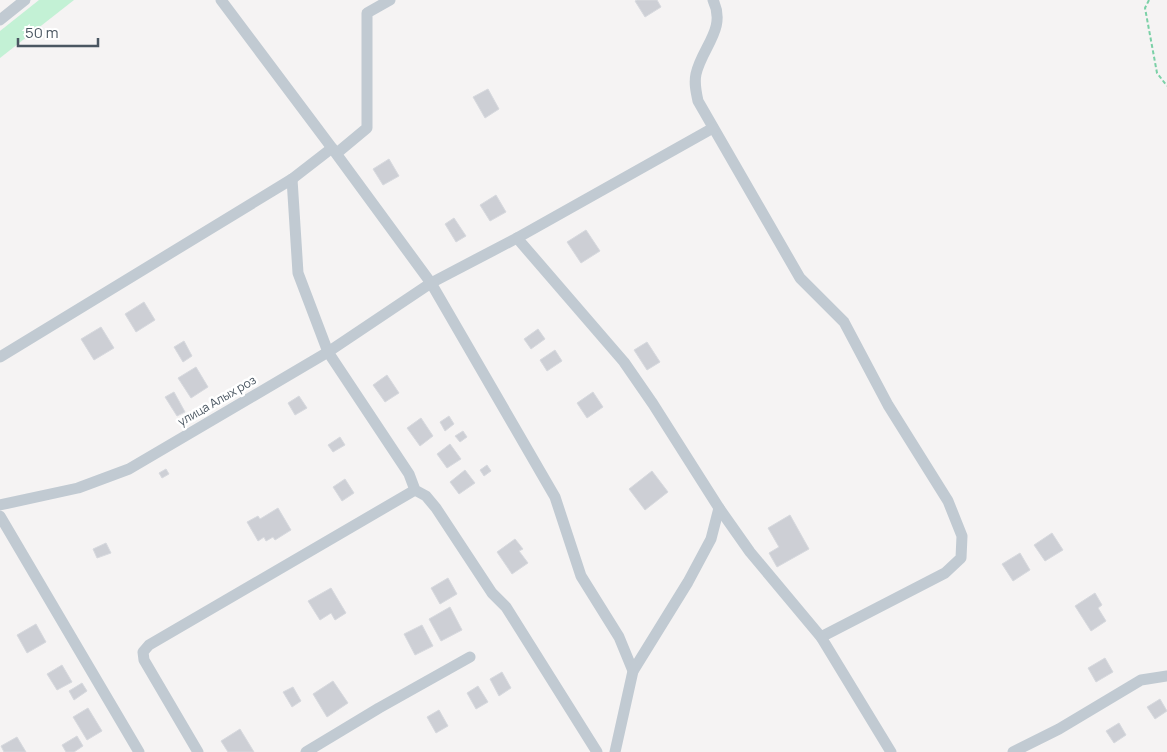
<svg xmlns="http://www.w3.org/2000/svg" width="1167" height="752" viewBox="0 0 1167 752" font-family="Manrope,sans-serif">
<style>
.green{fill:#c3f1d5}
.building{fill:#cdcfd5;stroke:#d7d9de}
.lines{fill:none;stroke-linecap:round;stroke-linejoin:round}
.path{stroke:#7ad0a6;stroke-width:2;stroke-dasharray:4 2.5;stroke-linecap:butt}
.street{stroke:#c1cad2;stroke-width:11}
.labels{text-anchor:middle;stroke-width:5;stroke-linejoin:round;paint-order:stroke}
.street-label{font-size:12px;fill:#4a5661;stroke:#fff}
</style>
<rect width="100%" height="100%" fill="#f5f3f3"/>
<polygon class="green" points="39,0 74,0 0,58 0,31"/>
<g class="building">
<polygon points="637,0 657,0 661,7 645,17 635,1"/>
<polygon points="488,89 499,109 485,118 473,97"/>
<polygon points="389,159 399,176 383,185 373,169"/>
<polygon points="496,195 506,212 490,221 480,205"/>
<polygon points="454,218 466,236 456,242 445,224"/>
<polygon points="586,230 600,251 581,263 567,242"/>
<polygon points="144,302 155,320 136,332 125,314"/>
<polygon points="101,327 114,348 94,360 81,339"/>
<polygon points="538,329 545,339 531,349 524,339"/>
<polygon points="184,341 192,356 183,362 174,347"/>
<polygon points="647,342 660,362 647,370 634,350"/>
<polygon points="555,350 562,361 547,371 540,360"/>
<polygon points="196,367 208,387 191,398 178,378"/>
<polygon points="387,375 399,393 385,402 373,385"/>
<polygon points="174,392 185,412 177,416 165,397"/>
<polygon points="593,392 603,407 587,418 577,403"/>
<polygon points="299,396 307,408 295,415 288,403"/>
<polygon points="449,416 454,424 445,431 440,422"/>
<polygon points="421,418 433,436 420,446 407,428"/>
<polygon points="463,431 467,437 460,442 455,436"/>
<polygon points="340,437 345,445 333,452 328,445"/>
<polygon points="450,444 461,459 447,468 437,454"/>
<polygon points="487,465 491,471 484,476 480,470"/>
<polygon points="166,469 169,474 162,478 159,473"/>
<polygon points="465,470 475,483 459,494 450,482"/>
<polygon points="652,471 668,492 645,510 629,489"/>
<polygon points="345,479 354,493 342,501 333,487"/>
<polygon points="278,508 291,530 275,540 273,537 266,541 264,537 258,541 247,522 258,516 260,519"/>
<polygon points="790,515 809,549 777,567 769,553 779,547 768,528"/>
<polygon points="1052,533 1063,550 1045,561 1034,545"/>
<polygon points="515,539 523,549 519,551 528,563 512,574 497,552"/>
<polygon points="106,543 111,553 97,558 93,549"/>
<polygon points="1020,553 1030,570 1013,581 1002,564"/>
<polygon points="448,578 457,594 440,604 431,588"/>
<polygon points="331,588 346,613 335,620 331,613 320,620 308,601"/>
<polygon points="1095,593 1102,605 1098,608 1106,621 1091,631 1075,606"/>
<polygon points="450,607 462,630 441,641 429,619"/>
<polygon points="36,624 46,642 27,653 17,635"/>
<polygon points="422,625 433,646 415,655 404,634"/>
<polygon points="1105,658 1113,672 1096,682 1088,668"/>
<polygon points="62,665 72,682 57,690 47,674"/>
<polygon points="502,672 511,688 499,696 490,679"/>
<polygon points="333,681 348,703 327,717 313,694"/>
<polygon points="82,683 87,691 74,700 69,691"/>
<polygon points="478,686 488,702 476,709 467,693"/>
<polygon points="293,687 301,701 292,707 283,692"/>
<polygon points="1160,699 1167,711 1155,719 1147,707"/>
<polygon points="88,708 102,731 87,740 73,717"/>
<polygon points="439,710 448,726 436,733 427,717"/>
<polygon points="1119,723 1126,735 1114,743 1106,731"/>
<polygon points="240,729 254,752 228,752 221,741"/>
<polygon points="77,736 83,746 74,752 66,752 62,745"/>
<polygon points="17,737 26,752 4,752 1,746"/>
</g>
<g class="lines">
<polyline class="path" points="1149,0 1145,8 1157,73 1167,86"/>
<g class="street">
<polyline points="221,0 332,148"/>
<path d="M713 0C727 29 702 47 696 74 694 83 696 92 698 101L800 278 844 322 888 405 948 501 962 536 961 558 945 573 821 637"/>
<polyline points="0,20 25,0"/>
<polyline points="337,153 367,128 367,13 390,0"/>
<polyline points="292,179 298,273 328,352 409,474 415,490 426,496 436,508 492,593 506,607 597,752"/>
<polyline points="517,238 624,362 653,404 719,508 750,552 821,637 891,752"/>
<polyline points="0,357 292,179 332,148 431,283 555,497 581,576 619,637 633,671 615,752"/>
<polyline points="0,505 78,488 129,469 328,352 431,283 517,238 713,128"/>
<polyline points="0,516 139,752"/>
<polyline points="633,671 688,582 711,539 719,508"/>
<polyline points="198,752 144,660 143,652 149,645 415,490"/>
<polyline points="306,752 379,708 470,657"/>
<polyline points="1013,752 1059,729 1141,680 1167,676"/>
</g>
</g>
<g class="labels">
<g class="street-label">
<text transform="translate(217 401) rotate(-30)" y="4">улица Алых роз</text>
</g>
</g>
<path d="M18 38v8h80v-8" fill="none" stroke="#4a5661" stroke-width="2.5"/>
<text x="25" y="38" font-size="15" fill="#4a5661" stroke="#ffffff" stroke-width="4" paint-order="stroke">50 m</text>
</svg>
